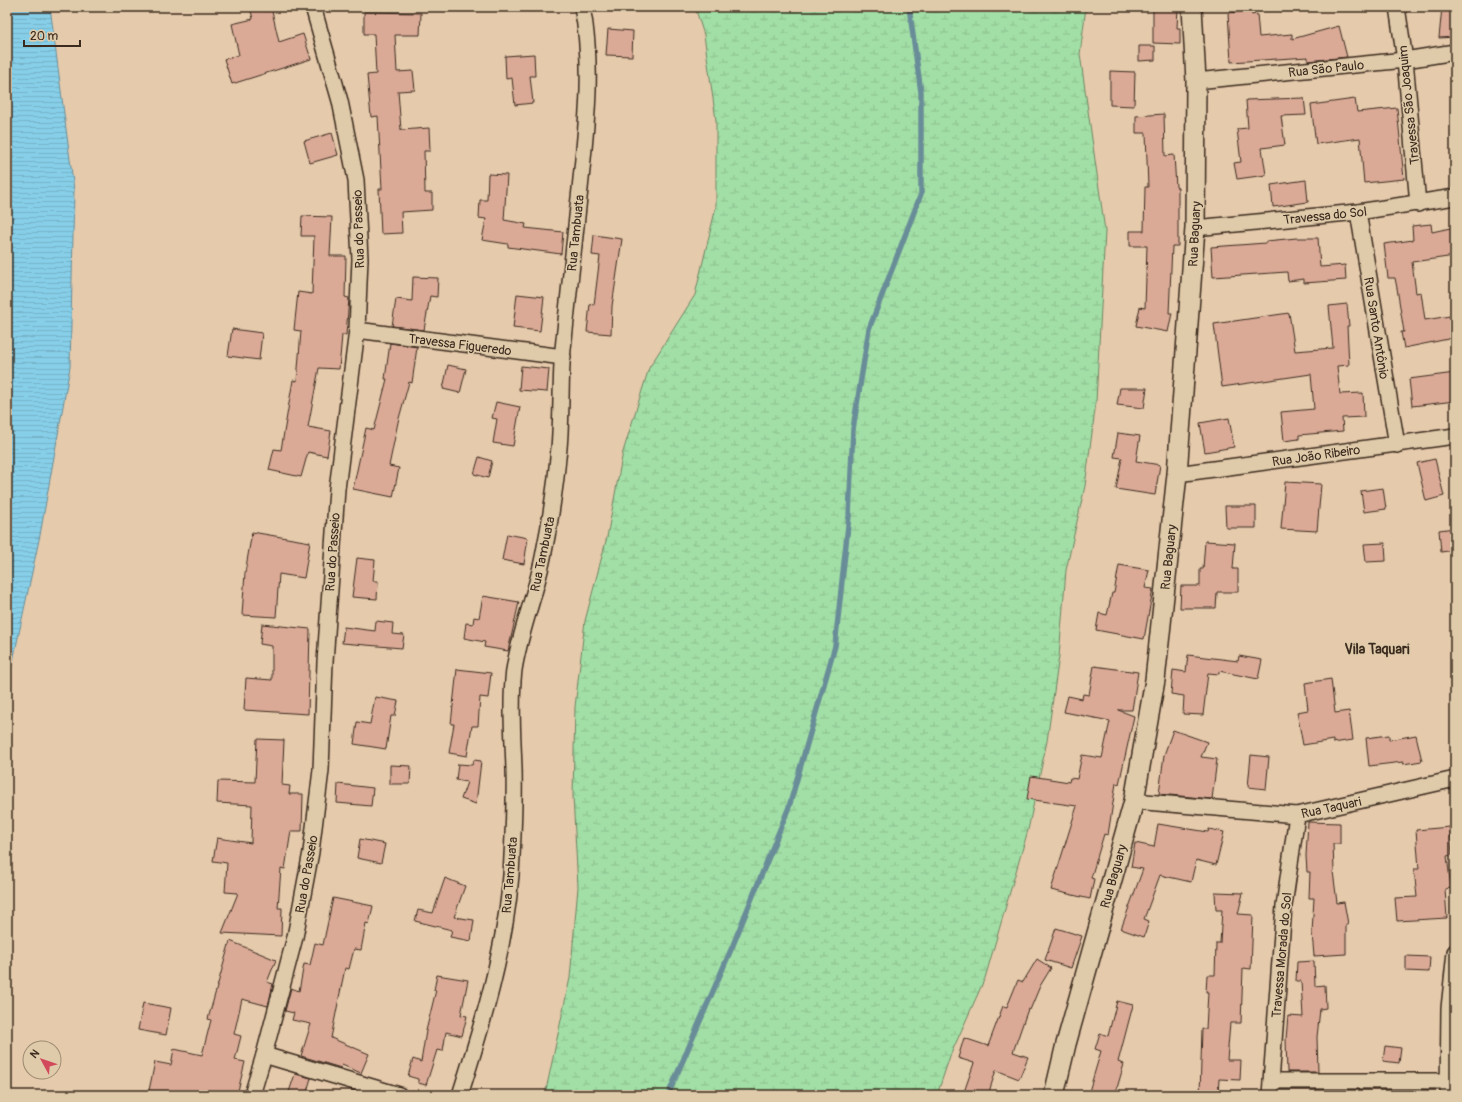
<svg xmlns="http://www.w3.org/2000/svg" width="1462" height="1102" viewBox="0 0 1462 1102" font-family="Pangolin,sans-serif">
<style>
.wetland{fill:url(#wetland-marsh);stroke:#6e8462}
.water{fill:url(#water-rules);stroke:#698d98}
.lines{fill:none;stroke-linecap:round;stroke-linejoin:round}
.stream{stroke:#698d98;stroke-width:5.5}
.building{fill:#dbaa97;stroke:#3b2a1e}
.minor-casing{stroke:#3b2a1e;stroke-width:18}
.tertiary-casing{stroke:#3b2a1e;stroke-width:22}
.minor{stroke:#dfcbaa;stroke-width:15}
.tertiary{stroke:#dfcbaa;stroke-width:19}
.labels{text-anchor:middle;stroke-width:3;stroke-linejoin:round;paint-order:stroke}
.street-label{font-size:13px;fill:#3b2a1e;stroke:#dfcbaa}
.neighbourhood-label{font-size:14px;font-weight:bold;fill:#3b2a1e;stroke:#dfcbaa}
</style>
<defs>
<pattern id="wetland-marsh" width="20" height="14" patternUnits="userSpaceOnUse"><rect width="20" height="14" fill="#a2dfa6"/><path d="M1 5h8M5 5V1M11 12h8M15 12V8" fill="none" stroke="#8cc08e"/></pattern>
<pattern id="water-rules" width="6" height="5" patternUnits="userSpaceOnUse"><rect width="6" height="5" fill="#87cfe9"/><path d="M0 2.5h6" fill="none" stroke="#75b2c7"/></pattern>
</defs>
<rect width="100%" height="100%" fill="#e5caac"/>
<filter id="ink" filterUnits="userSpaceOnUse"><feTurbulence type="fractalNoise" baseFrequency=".025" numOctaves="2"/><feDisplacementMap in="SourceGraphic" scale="8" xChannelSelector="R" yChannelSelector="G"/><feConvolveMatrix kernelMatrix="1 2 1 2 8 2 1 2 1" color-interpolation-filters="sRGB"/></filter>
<g filter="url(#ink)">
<polygon class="wetland" points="695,7 1086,7 1080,54 1105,231 1096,402 1085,486 1066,570 1059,656 1047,741 1028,830 985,978 950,1056 937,1095 545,1095 570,978 578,887 573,796 575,707 585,621 607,537 623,452 649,368 695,295 716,207 716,120 704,35"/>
<polygon class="water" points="7,7 50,7 74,190 70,367 40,535 7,689"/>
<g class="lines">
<polyline class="stream" points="668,1095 733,945 789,807 835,646 849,516 853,429 869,329 921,194 921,92 909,7"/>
</g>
<g class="building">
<polygon points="250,7 271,7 279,42 303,34 311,59 232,84 224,59 239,55 232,24 253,19"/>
<polygon points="1153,7 1178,7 1177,28 1180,28 1180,44 1153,43"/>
<polygon points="1442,7 1455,7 1455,37 1439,38"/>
<polygon points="1251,11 1252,15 1257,14 1259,37 1292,34 1292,39 1339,26 1347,57 1308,61 1308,57 1231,62 1228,13"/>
<polygon points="364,12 421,13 420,35 395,35 397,72 413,71 415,90 398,91 401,130 429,128 430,151 424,151 425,193 432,193 432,210 401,212 402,233 381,234 379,189 382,189 378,116 371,117 367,75 376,74 374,34 364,34"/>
<polygon points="608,29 633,31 632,56 606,55"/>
<polygon points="1139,46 1155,46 1155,60 1139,61"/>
<polygon points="534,54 535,76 530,76 533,103 515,105 512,78 506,79 505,56"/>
<polygon points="1110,71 1135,72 1134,106 1110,105"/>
<polygon points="1304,98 1306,115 1281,116 1285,145 1262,148 1266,175 1237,179 1234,163 1241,162 1237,129 1248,128 1246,100"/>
<polygon points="1355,99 1357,112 1397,108 1404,179 1364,183 1360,138 1316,144 1311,105"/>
<polygon points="1164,114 1165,156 1174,155 1176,187 1178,188 1178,246 1172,246 1169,313 1172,313 1168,332 1136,326 1140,307 1145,308 1147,246 1130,246 1130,231 1144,231 1145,187 1148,187 1146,133 1136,133 1136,116"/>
<polygon points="332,133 338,155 310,163 304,141"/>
<polygon points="488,174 507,175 504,220 526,224 525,228 563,232 561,254 508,247 508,244 482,240 486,219 479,218 480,200 487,200"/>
<polygon points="1306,180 1308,202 1273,207 1271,185"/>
<polygon points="302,216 332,217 330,256 346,256 345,297 349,298 346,335 342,335 339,369 319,368 308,427 331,431 327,456 308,452 301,477 269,470 274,449 281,450 293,380 297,381 301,331 294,330 298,292 312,294 314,236 301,236"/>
<polygon points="1431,224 1432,232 1455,227 1455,256 1412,262 1416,293 1421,292 1425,320 1450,316 1453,338 1404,348 1401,332 1404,332 1397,288 1395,278 1388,278 1384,244 1413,240 1412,226"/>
<polygon points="594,235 622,239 612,306 611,334 587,332 590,304 594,305 600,256 592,255"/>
<polygon points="1297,238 1318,238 1320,267 1345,265 1346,280 1304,283 1304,279 1288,281 1287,272 1213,277 1211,247 1266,243 1266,241"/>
<polygon points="413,277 438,278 437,297 430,296 424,330 392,326 396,299 412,301"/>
<polygon points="517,294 544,297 540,331 513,328"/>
<polygon points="1347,304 1349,326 1347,326 1349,365 1337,366 1340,394 1363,393 1364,417 1342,418 1343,431 1299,435 1299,439 1284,441 1281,412 1314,409 1311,374 1222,387 1214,324 1289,313 1295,351 1333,348 1329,306"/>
<polygon points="232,329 262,333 259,360 228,356"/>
<polygon points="390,343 417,347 412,383 409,382 398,422 389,466 399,468 393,497 353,489 366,428 374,430 387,379 385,379"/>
<polygon points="448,365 466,369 460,393 443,389"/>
<polygon points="521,366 549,369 547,392 519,390"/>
<polygon points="1455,373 1455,401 1412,406 1409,379"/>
<polygon points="1120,388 1147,388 1144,408 1117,405"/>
<polygon points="496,402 520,407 513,446 493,443 497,419 492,418"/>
<polygon points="1229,418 1234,447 1205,452 1200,423"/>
<polygon points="1118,433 1140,436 1136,461 1160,465 1155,495 1116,489 1122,458 1114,457"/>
<polygon points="479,457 492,461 488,478 474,474"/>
<polygon points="1435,459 1444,496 1426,501 1417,463"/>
<polygon points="1285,482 1321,484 1317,531 1281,529"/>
<polygon points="1383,488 1386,509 1364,512 1361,491"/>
<polygon points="1225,506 1256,506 1256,528 1226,528"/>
<polygon points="1455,528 1455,550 1441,552 1439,530"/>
<polygon points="252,532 310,542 304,578 279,574 276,617 242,615 245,573"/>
<polygon points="507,534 528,538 524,564 502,560"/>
<polygon points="1205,541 1235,543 1233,569 1238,569 1238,592 1217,592 1216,608 1180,608 1181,586 1200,586 1200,569 1203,569"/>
<polygon points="1385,543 1386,561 1366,562 1364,544"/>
<polygon points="357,558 375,560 373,581 378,581 377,599 352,597"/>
<polygon points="1119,565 1149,570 1145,588 1153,589 1144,639 1096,630 1099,613 1107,615 1112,593 1114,593"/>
<polygon points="483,596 519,602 508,651 484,647 485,642 464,638 466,623 473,624 474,617 479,618"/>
<polygon points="376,621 393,623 392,634 404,635 402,648 342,643 344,627 375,631"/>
<polygon points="262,624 310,629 308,714 244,710 246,678 272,680 272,646 260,644"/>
<polygon points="1188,655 1238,661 1239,656 1262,660 1258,679 1219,671 1219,674 1208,673 1203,715 1183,714 1184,696 1171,694 1173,670 1186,672"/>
<polygon points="1094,666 1138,672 1132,710 1118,710 1134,716 1119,784 1116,783 1108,835 1104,834 1091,878 1094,879 1090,899 1051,890 1077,806 1027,799 1031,776 1069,782 1070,778 1077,779 1082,755 1102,758 1110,721 1064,712 1068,696 1082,699 1083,694 1089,695"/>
<polygon points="457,669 491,673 488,698 480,697 478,726 472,726 467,756 449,753 454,724 451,724"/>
<polygon points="1331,679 1335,713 1349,711 1353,740 1333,743 1333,740 1303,745 1297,712 1308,710 1305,683"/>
<polygon points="375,697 398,701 395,716 391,716 386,749 354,744 357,722 370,724"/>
<polygon points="1173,730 1207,742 1201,757 1217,759 1212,799 1159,794 1164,755"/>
<polygon points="1389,735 1389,740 1416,735 1422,761 1403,764 1403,762 1369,766 1366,738"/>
<polygon points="257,739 284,740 282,785 290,786 289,794 303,794 302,831 291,831 285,869 281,868 278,908 282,908 281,936 222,933 238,893 225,892 227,863 213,861 217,838 251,843 252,805 217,803 218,781 255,782"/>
<polygon points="1251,755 1269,757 1266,789 1248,787"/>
<polygon points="474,760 481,761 476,804 461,799 467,782 456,780 458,764 472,765"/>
<polygon points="390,765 411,766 410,784 390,784"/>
<polygon points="338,784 373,788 371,806 337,803"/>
<polygon points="1308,822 1340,823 1340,844 1333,844 1334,871 1333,871 1337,903 1344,902 1348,924 1346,924 1346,954 1314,956 1312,933 1314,898 1309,898 1310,872 1307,872 1306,856"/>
<polygon points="1158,824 1208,832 1209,829 1224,832 1216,865 1196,860 1191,882 1160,875 1144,919 1149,921 1144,937 1121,929 1143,869 1131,867 1135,843 1154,847"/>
<polygon points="1450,827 1452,855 1447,856 1451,888 1445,889 1447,918 1397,921 1395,898 1417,897 1414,869 1419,869 1416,830"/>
<polygon points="360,839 385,844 381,863 357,858"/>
<polygon points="445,878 465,886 454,917 474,920 471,941 450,937 452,930 415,921 418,910 433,913"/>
<polygon points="1215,892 1243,893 1238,914 1253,915 1251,969 1243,968 1241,1023 1230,1023 1227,1060 1241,1060 1240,1080 1219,1079 1218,1095 1200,1095 1202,1029 1206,1029 1208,992 1206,992 1207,975 1215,975 1216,943 1220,943 1222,910 1216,910"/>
<polygon points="333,898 373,906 369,924 366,923 361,950 354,949 349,969 345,968 331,1038 369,1054 361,1073 342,1065 341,1068 301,1056 311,1024 292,1020 294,1013 285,1011 291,988 299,991 304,964 310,965 315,943 323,945"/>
<polygon points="1056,928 1082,936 1071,968 1045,960"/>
<polygon points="230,941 276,960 267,982 273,984 268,1006 242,999 234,1034 241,1036 235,1060 245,1062 237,1095 148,1095 155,1062 171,1065 174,1049 202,1055 211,1020 208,1019"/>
<polygon points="1406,956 1430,957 1429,972 1406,971"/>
<polygon points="1037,959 1051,968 1040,986 1030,1010 1028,1009 1013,1052 1028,1057 1019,1079 996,1070 988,1095 963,1095 974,1063 958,1058 964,1038 988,1046 1003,1006 1007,1007 1018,980 1023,982"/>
<polygon points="1314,961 1315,986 1325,985 1326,1008 1320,1009 1317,1037 1318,1072 1287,1072 1286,1039 1288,1016 1303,1017 1301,981 1296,981 1297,962"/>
<polygon points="437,975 468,980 461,1015 467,1016 462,1036 446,1032 443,1051 437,1050 426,1085 418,1083 418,1079 408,1076 413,1059 421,1062 426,1031 436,990 434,990"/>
<polygon points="1117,1001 1133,1005 1118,1062 1124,1064 1115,1095 1088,1095 1101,1051 1095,1049 1100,1033 1108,1036"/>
<polygon points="143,1003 171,1008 166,1035 138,1030"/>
<polygon points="1385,1046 1401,1048 1399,1063 1383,1061"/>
<polygon points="295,1074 311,1078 306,1095 288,1095"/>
</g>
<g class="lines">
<defs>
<g id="minor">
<polyline points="1397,7 1405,60 1418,204"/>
<polyline points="1196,81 1405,60 1455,52"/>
<polyline points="1358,212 1397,445"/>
<polyline points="1195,228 1358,212 1455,197"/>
<polyline points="357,330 563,357"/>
<polyline points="1177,474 1455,436"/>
<polyline points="1134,801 1297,815 1455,779"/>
<polyline points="264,1055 399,1095"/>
<polyline points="1271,1081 1448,1081"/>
<polyline points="252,1095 264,1055 295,937 311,852 321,770 325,662 337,489 357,330 360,259 356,180 340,101 313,7"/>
<path d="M460 1095C483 1023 505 950 511 875 513 840 515 804 514 769 513 737 510 702 514 670 520 630 537 592 544 552 551 518 556 483 559 448 562 415 560 382 563 349 569 295 574 242 580 189 586 129 594 66 582 7"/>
<polyline points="1270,1095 1284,906 1297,815"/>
<polyline points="1448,1095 1449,1008 1455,952"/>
</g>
<polyline id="tertiary" points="1054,1095 1066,1044 1134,801 1155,680 1177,474 1195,228 1196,81 1192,7"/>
</defs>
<use href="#minor" class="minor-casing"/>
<use href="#tertiary" class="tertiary-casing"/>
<use href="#minor" class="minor"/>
<use href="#tertiary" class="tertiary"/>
</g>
</g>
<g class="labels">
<g class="street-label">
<text transform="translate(1326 68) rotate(-6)" y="5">Rua São Paulo</text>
<text transform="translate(1408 105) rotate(-96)" y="5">Travessa São Joaquim</text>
<text transform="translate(1325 215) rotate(-6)" y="5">Travessa do Sol</text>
<text transform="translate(358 229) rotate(-92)" y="5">Rua do Passeio</text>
<text transform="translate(575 233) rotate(-84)" y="5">Rua Tambuata</text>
<text transform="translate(1194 234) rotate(-87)" y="5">Rua Baguary</text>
<text transform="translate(1377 328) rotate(81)" y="5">Rua Santo Antônio</text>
<text transform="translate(460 344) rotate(7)" y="5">Travessa Figueredo</text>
<text transform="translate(1316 455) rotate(-8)" y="5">Rua João Ribeiro</text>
<text transform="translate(332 552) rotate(-86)" y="5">Rua do Passeio</text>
<text transform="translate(542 554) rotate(-78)" y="5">Rua Tambuata</text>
<text transform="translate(1168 557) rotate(-84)" y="5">Rua Baguary</text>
<text transform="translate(1331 807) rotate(-12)" y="5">Rua Taquari</text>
<text transform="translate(306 874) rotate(-80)" y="5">Rua do Passeio</text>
<text transform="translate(509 875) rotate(-85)" y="5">Rua Tambuata</text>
<text transform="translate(1113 876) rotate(-74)" y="5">Rua Baguary</text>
<text transform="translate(1281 955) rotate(-85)" y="5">Travessa Morada do Sol</text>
</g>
<g class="neighbourhood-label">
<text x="1377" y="654">Vila Taquari</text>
</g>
</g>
<rect width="1462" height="1102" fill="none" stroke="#dfcbaa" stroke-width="24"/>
<rect x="12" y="12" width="1438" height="1078" fill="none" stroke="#3b2a1e" stroke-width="1.5" filter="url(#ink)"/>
<g transform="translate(42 1060) rotate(310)"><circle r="19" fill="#dfcbaa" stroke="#9d8b72"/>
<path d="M0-3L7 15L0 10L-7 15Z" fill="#d1495b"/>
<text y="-6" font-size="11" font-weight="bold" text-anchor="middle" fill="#3b2a1e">N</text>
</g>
<path d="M24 40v6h56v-6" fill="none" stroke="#3b2a1e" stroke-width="2"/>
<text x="30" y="40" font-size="12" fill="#3b2a1e" stroke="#dfcbaa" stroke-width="3" paint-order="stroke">20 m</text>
</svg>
